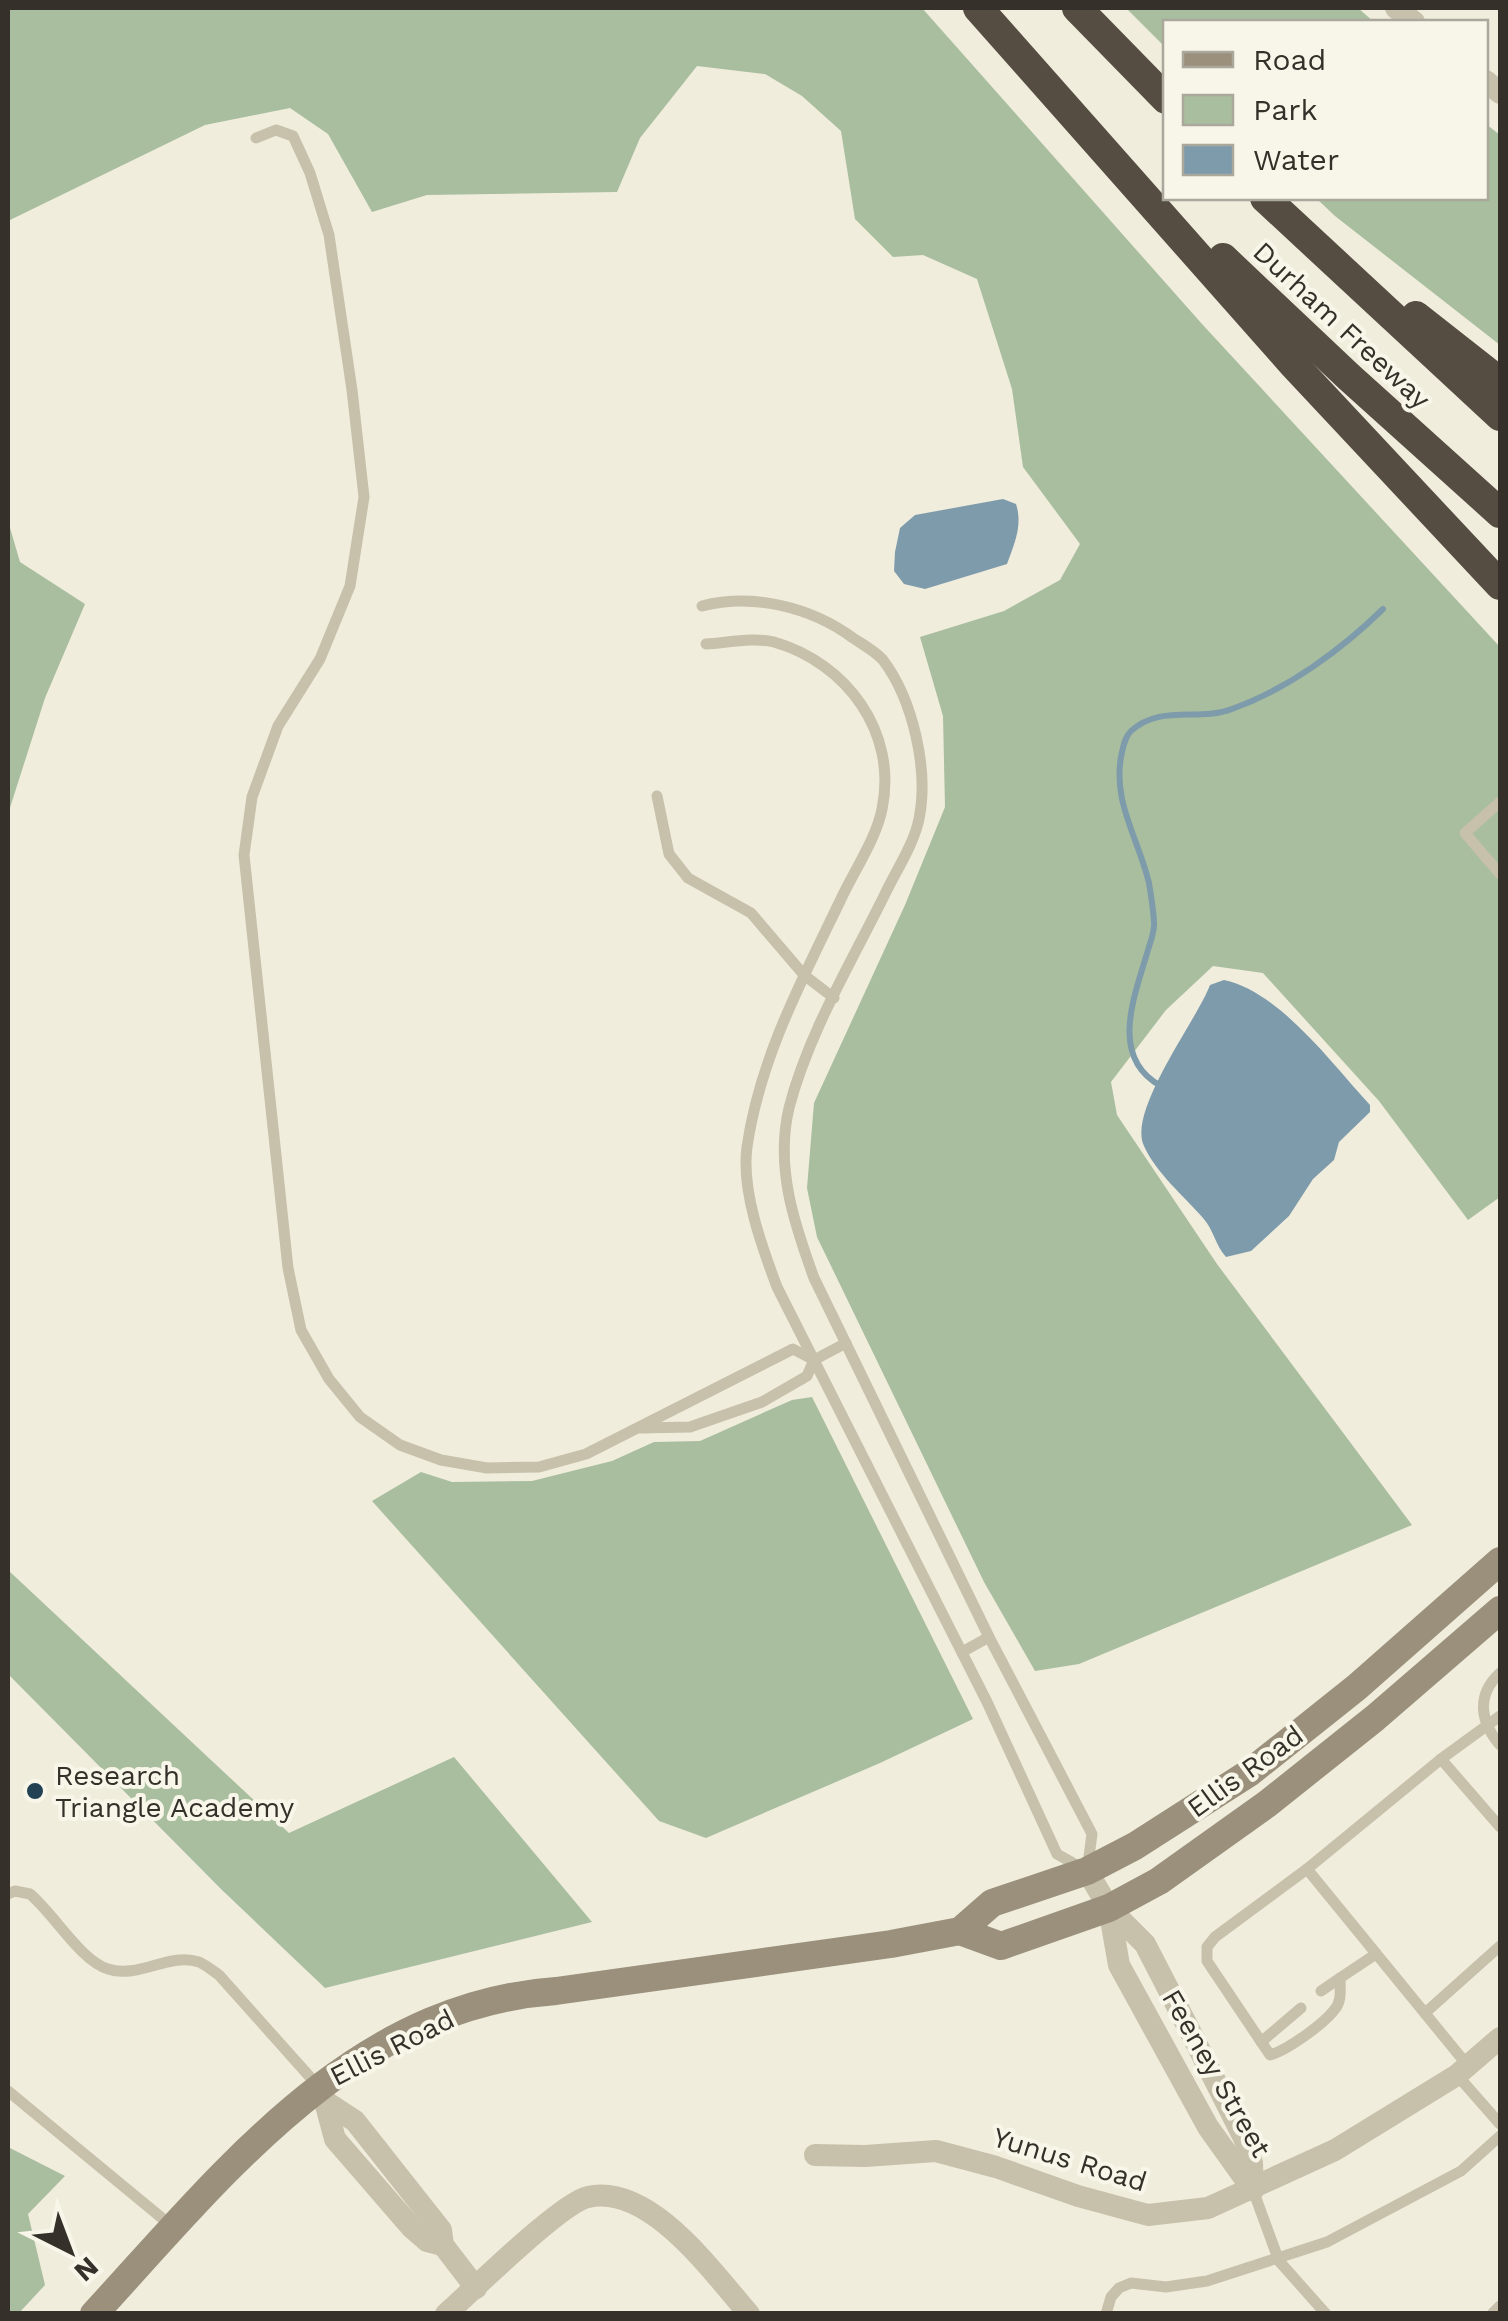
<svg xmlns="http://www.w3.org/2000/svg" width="1508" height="2321" viewBox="0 0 1508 2321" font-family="'Work Sans',sans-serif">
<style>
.green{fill:#a9be9e}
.water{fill:#7e9bab}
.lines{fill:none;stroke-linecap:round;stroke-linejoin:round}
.stream{stroke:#7e9bab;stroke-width:6}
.service{stroke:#c7c0aa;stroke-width:11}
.minor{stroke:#c7c0aa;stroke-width:22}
.secondary{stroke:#9a907b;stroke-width:28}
.motorway{stroke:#554d41;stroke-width:30}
.poi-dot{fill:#224153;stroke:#f8f6e9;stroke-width:4}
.labels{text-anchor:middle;stroke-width:8;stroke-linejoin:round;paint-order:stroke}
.street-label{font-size:28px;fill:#353029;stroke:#f8f6e9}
.poi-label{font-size:28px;fill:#353029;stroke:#f8f6e9;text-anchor:start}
</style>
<rect width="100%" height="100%" fill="#f0eddd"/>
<g class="green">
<polygon points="8,8 922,8 1202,324 1500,647 1500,1197 1468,1220 1379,1101 1263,973 1213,966 1166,1010 1111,1082 1117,1115 1217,1264 1412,1525 1079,1664 1035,1671 984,1582 817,1237 807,1188 814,1103 905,905 945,807 943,716 920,637 1004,611 1060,580 1080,544 1023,467 1012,389 977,279 923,255 893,257 855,219 841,131 802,96 765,74 697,66 640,138 617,192 427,195 372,212 328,134 290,108 205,125 8,221"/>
<polygon points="1126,8 1358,8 1374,22 1166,22 1165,47"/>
<polygon points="1486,124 1500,135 1500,345 1335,216 1316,198 1486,198"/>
<polygon points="8,521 20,562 85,604 45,698 8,814"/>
<polygon points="812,1397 973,1719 880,1763 706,1838 659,1821 372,1501 421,1472 452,1482 532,1481 612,1461 654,1442 700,1441 792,1400"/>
<polygon points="8,1570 289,1833 454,1757 592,1922 325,1988 222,1890 8,1674"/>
<polygon points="8,2147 65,2176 28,2214 45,2285 19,2313 8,2313"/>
</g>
<g class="water">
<path d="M1003 499 1016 504C1023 526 1014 544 1007 564L925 589 904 584 894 571 895 552 900 528 915 515Z"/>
<path d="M1224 980C1280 992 1332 1064 1370 1105V1112L1339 1142 1334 1160 1313 1179 1289 1216 1251 1251 1226 1257C1215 1245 1214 1230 1203 1218 1184 1196 1156 1173 1144 1146 1127 1111 1197 1020 1210 985Z"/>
</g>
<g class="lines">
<path class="stream" d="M1161 1086C1108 1057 1135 995 1148 950 1151 940 1155 931 1154 921 1153 908 1151 895 1149 883 1138 837 1111 800 1122 752 1124 744 1125 737 1131 731 1161 704 1198 722 1232 709 1288 689 1341 650 1383 609"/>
<g class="service">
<polyline points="256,138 276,130 293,136 310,173 329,235 352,390 364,497 350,586 320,659 278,726 252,797 244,855 288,1268 301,1330 329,1379 360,1417 400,1445 441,1460 487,1468 539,1467 586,1454 793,1349 814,1360"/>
<path d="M702 606C753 593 811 607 853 638 862 644 875 651 883 660 913 700 929 770 919 819 914 844 896 871 885 894 851 963 808 1034 789 1108 775 1167 794 1223 814 1278L989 1637 1092 1834 1087 1871 1057 1854 987 1702 777 1287C762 1247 741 1190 747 1147 760 1058 802 980 841 899 853 873 877 837 882 809 898 733 847 663 774 642 754 637 726 643 706 644"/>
<polyline points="657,796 669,854 688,878 751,913 804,975 834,998"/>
<polyline points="1500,802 1465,833 1500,874"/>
<polyline points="641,1428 690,1427 762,1402 807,1376 814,1360 846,1343"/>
<polyline points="962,1652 989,1637"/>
<path d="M1500 1673C1476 1695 1480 1722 1500 1745"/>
<polyline points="1441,1759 1500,1827"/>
<polyline points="1307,1869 1468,2066"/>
<path d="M8 1894 15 1891 30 1894C54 1914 81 1961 108 1969 139 1979 169 1952 199 1962 206 1965 213 1971 219 1975L318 2086"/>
<path d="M1376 1954 1340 1978C1340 1989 1342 2001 1335 2009 1324 2024 1286 2051 1270 2055L1207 1961V1947L1215 1937 1307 1869 1441 1759 1500 1716"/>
<polyline points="1321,1991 1340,1978"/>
<polyline points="1425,2013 1500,1946"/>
<polyline points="1261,2042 1301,2008"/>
<polyline points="1457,2075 1500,2124"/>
<polyline points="8,2091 174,2228"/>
<polyline points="1253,2190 1279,2261 1326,2314"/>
<polyline points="1106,2314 1111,2297 1119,2288 1131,2283 1166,2287 1207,2281 1327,2242 1461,2171 1500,2136"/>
<polyline points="1492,2314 1500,2306"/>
</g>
<g class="minor">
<polyline points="1396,8 1414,22"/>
<polyline points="1486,81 1500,93"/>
<polyline points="1087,1871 1109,1908 1145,1944 1193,2037 1244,2138 1252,2163 1253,2190"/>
<polyline points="1109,1908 1119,1965 1208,2127 1253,2190"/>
<polyline points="324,2098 335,2139 412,2228 427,2241 443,2245"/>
<polyline points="326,2102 355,2121 441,2230 443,2245 476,2288"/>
<polyline points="815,2155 865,2156 936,2151 996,2167 1078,2196 1148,2215 1208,2208 1335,2150 1457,2075 1500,2038"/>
<path d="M446 2314C472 2291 562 2202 588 2197 650 2183 713 2273 749 2314"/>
</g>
<g class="secondary">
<polyline points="960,1931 1001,1946 1109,1908 1159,1881 1267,1804 1375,1718 1500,1610"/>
<path d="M94 2314C222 2175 353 2005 556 1991L891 1944 960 1931 992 1903 1087 1871 1135 1846 1249 1773 1357 1687 1500 1561"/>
</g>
<g class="motorway">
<polyline points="978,8 1294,365 1500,585"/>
<polyline points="1077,8 1166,99"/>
<polyline points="1265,198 1500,416"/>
<polyline points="1223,258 1349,377 1500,513"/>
<polyline points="1416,316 1500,382"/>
</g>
</g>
<circle class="poi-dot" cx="35" cy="1791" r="10"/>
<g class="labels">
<g class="street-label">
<text transform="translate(1342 325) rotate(43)" y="10">Durham Freeway</text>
<text transform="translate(1245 1771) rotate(-36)" y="10">Ellis Road</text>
<text transform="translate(392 2047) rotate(-27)" y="10">Ellis Road</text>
<text transform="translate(1217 2073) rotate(60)" y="10">Feeney Street</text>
<text transform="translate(1070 2159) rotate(17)" y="10">Yunus Road</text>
</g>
<g class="poi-label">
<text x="55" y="1785">Research<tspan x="55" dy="32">Triangle Academy</tspan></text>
</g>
</g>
<rect width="1508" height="2321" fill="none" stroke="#353029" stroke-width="20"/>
<rect x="1163" y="20" width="325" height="180" fill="#f8f6e9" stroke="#aaa79c" stroke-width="2.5"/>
<rect x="1183" y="52" width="50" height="15" fill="#9a907b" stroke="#aaa79c" stroke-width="2.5"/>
<text x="1253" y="70" font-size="30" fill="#353029">Road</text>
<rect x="1183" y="95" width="50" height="30" fill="#a9be9e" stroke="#aaa79c" stroke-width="2.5"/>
<text x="1253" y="120" font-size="30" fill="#353029">Park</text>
<rect x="1183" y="145" width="50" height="30" fill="#7e9bab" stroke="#aaa79c" stroke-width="2.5"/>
<text x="1253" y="170" font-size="30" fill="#353029">Water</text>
<g transform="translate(70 2251) rotate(138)" stroke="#f8f6e9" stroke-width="8" paint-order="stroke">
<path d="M0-8L18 38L0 25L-18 38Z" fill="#353029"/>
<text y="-15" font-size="28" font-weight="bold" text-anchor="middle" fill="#353029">N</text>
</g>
</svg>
